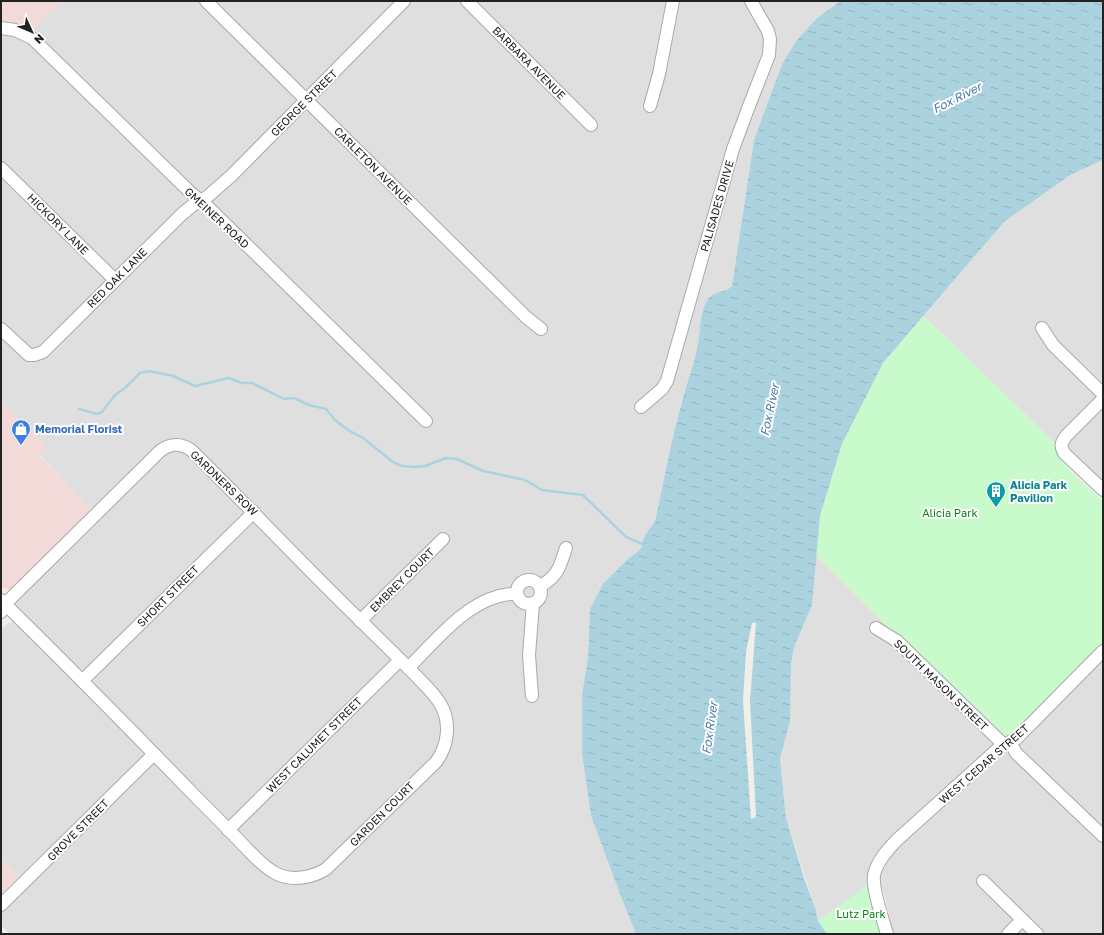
<svg xmlns="http://www.w3.org/2000/svg" width="1104" height="935" viewBox="0 0 1104 935" font-family="'Golos Text',sans-serif">
<style>
.residential{fill:#e0dfdf}
.commercial{fill:#f2dad9}
.park{fill:#c8facc}
.water{fill:url(#water-ripples);fill-rule:evenodd}
.lines{fill:none;stroke-linecap:round;stroke-linejoin:round}
.stream{stroke:#aad3df;stroke-width:2.5}
.minor-casing{stroke:#a9a9a9;stroke-width:14}
.minor{stroke:#fff;stroke-width:12}
.labels{text-anchor:middle;stroke-width:4;stroke-linejoin:round;paint-order:stroke}
.street-label{font-size:11px;fill:#222;stroke:#fff}
.shop-label{font-size:11px;font-weight:bold;fill:#366cbe;stroke:#fff;text-anchor:start}
.culture-label{font-size:11px;font-weight:bold;fill:#0d838f;stroke:#fff;text-anchor:start}
.park-label{font-size:11px;fill:#0c8416;stroke:#fff}
.water-label{font-size:12px;font-style:italic;fill:#4a7aab;stroke:#fff}
</style>
<defs>
<pattern id="water-ripples" width="26" height="14" patternUnits="userSpaceOnUse"><rect width="26" height="14" fill="#aad3df"/><path d="M2 4q2-2 4 0t4 0M15 11q2-2 4 0t4 0" fill="none" stroke="#92b5bf"/></pattern>
</defs>
<rect width="100%" height="100%" fill="#f2efe9"/>
<g class="residential">
<polygon points="61,1 840,1 816,19 796,41 782,64 754,140 732,286 723,292 701,321 697,353 681,402 655,521 645,535 642,542 642,546 639,551 628,559 590,609 588,657 582,695 582,754 591,816 620,894 636,934 10,934 1,925 1,912 28,885 1,859 1,630 7,624 14,621 30,620 19,610 16,605 16,601 99,517 38,454 46,446 1,402 1,33 15,36 23,40"/>
<polygon points="1103,160 1103,481 1069,449 1055,443 924,316 1005,221 1072,174"/>
<polygon points="816,555 906,645 1004,752 1024,741 1103,660 1103,934 894,934 883,889 875,891 874,881 818,921 816,910 786,818 780,759 790,721 791,665 794,647 812,605"/>
</g>
<g class="commercial">
<polygon points="1,1 61,1 32,31 21,24 1,21"/>
<polygon points="1,402 46,446 38,455 96,514 13,589 8,590 1,587"/>
<polygon points="1,859 20,878 1,897"/>
</g>
<g class="park">
<path d="M924 316 1055 443C1058 465 1087 486 1103 501V644L1018 730 1005 739 906 645 816 555 820 516 842 444 883 363Z"/>
<polygon points="874,881 887,934 827,934 818,921"/>
</g>
<path class="water" d="M840 1H1103V160L1072 174 1005 221 883 363 842 444 820 516 812 605 794 647 791 665 790 721 780 759 786 818 804 878 816 910 818 921 827 934H636L620 894 591 816 582 754V695L588 657 590 609 603 584 628 559 639 551 642 546V542L645 535 655 521C664 481 671 441 682 401 686 385 692 370 696 354 701 337 698 317 707 301 713 290 724 294 732 286L754 140 782 64 796 41 816 19ZM756 622 750 701 756 817 751 819 743 701 746 652 752 623Z"/>
<g class="lines">
<polyline class="stream" points="79,409 97,414 102,412 115,395 125,388 140,373 149,371 173,376 195,386 229,378 242,383 252,383 284,399 294,398 309,405 326,409 335,420 348,430 363,438 393,462 402,466 415,467 425,466 446,458 457,459 483,471 525,480 542,490 583,495 626,537 645,545"/>
<defs>
<g id="minor">
<polyline points="206,1 526,317 541,329"/>
<polyline points="467,1 591,125"/>
<polyline points="1,28 15,30 32,38 190,192 208,207 426,421"/>
<polyline points="650,106 659,74 673,1"/>
<polyline points="1,168 115,280"/>
<polyline points="1042,328 1053,345 1103,394"/>
<polyline points="1,329 29,355 34,355 43,352 182,214 193,205 207,197 231,176 404,1"/>
<path d="M1103 399 1066 436C1061 443 1060 446 1064 453L1103 490"/>
<polyline points="641,407 662,389 667,381 733,149 749,106 769,55 770,39 768,31 751,1"/>
<circle cx="529" cy="592" r="12"/>
<path d="M540 586C558 577 560 566 566 548"/>
<path d="M1 600 5 604C70 668 134 733 198 799 215 816 232 833 249 851 257 859 266 869 277 874 292 881 312 878 326 869L436 762C448 746 451 723 441 705 436 696 429 689 422 682 402 661 382 642 362 622 304 566 249 507 191 450 180 443 171 443 160 451L5 604 1 612"/>
<polyline points="360,621 443,539"/>
<polyline points="876,628 897,641 1004,745"/>
<path d="M408 668C435 642 462 606 499 596 505 595 511 593 517 594"/>
<polyline points="82,681 254,512"/>
<polyline points="532,696 529,655 533,603"/>
<polyline points="1010,742 1016,753 1103,836"/>
<polyline points="228,830 400,660"/>
<polyline points="983,881 1037,934"/>
<polyline points="1,905 154,754"/>
<path d="M887 934C883 919 872 890 874 875 877 861 888 849 898 839L999 748 1016 739 1103 651"/>
<polyline points="1008,934 1022,920"/>
</g>
</defs>
<use href="#minor" class="minor-casing"/>
<use href="#minor" class="minor"/>
</g>
<defs>
<symbol id="shop-pin" viewBox="-11 -11 22 30"><path d="M0 17L-7.5 6A9.5 9.5 0 1 1 7.5 6Z" fill="#3f7fe0" stroke="#fff"/><path d="M-5-2.5h2.3a2.7 3.5 0 0 1 5.4 0H5L5.5 6h-11ZM-1.5-2.5h3a1.5 2.3 0 0 0-3 0Z" fill="#fff"/></symbol>
<symbol id="building-pin" viewBox="-11 -11 22 30"><path d="M0 17L-7.5 6A9.5 9.5 0 1 1 7.5 6Z" fill="#0f9aa8" stroke="#fff"/><path d="M-4-6H4V6H1V3H-1V6H-4ZM-2.5-4.3h1.7v1.8h-1.7ZM.8-4.3h1.7v1.8H.8ZM-2.5-1h1.7V.8h-1.7ZM.8-1h1.7V.8H.8Z" fill="#fff"/></symbol>
</defs>
<g fill-rule="evenodd">
<use href="#shop-pin" x="10" y="418" width="22" height="30"/>
<use href="#building-pin" x="985" y="480" width="22" height="30"/>
</g>
<g class="labels">
<g class="street-label">
<text transform="translate(529 63) rotate(45)" y="4">BARBARA AVENUE</text>
<text transform="translate(304 103) rotate(-45)" y="4">GEORGE STREET</text>
<text transform="translate(373 166) rotate(45)" y="4">CARLETON AVENUE</text>
<text transform="translate(717 206) rotate(-74)" y="4">PALISADES DRIVE</text>
<text transform="translate(217 218) rotate(43)" y="4">GMEINER ROAD</text>
<text transform="translate(58 224) rotate(45)" y="4">HICKORY LANE</text>
<text transform="translate(117 278) rotate(-45)" y="4">RED OAK LANE</text>
<text transform="translate(224 483) rotate(44)" y="4">GARDNERS ROW</text>
<text transform="translate(402 580) rotate(-45)" y="4">EMBREY COURT</text>
<text transform="translate(168 596) rotate(-45)" y="4">SHORT STREET</text>
<text transform="translate(941 685) rotate(44)" y="4">SOUTH MASON STREET</text>
<text transform="translate(314 745) rotate(-45)" y="4">WEST CALUMET STREET</text>
<text transform="translate(984 764) rotate(-41)" y="4">WEST CEDAR STREET</text>
<text transform="translate(382 814) rotate(-45)" y="4">GARDEN COURT</text>
<text transform="translate(78 830) rotate(-45)" y="4">GROVE STREET</text>
</g>
<g class="shop-label">
<text x="35" y="433">Memorial Florist</text>
</g>
<g class="culture-label">
<text x="1010" y="489">Alicia Park<tspan x="1010" dy="13">Pavilion</tspan></text>
</g>
<g class="park-label">
<text x="950" y="517">Alicia Park</text>
<text x="861" y="918">Lutz Park</text>
</g>
<g class="water-label">
<text transform="translate(957 98) rotate(-27)" y="4">Fox River</text>
<text transform="translate(770 410) rotate(-78)" y="4">Fox River</text>
<text transform="translate(710 728) rotate(-82)" y="4">Fox River</text>
</g>
</g>
<rect width="1104" height="935" fill="none" stroke="#222222" stroke-width="4"/>
<g transform="translate(32 32) rotate(134)" stroke="#ffffff" stroke-width="3" paint-order="stroke">
<path d="M0-3L7 15L0 10L-7 15Z" fill="#222222"/>
<text y="-6" font-size="11" font-weight="bold" text-anchor="middle" fill="#222222">N</text>
</g>
</svg>
